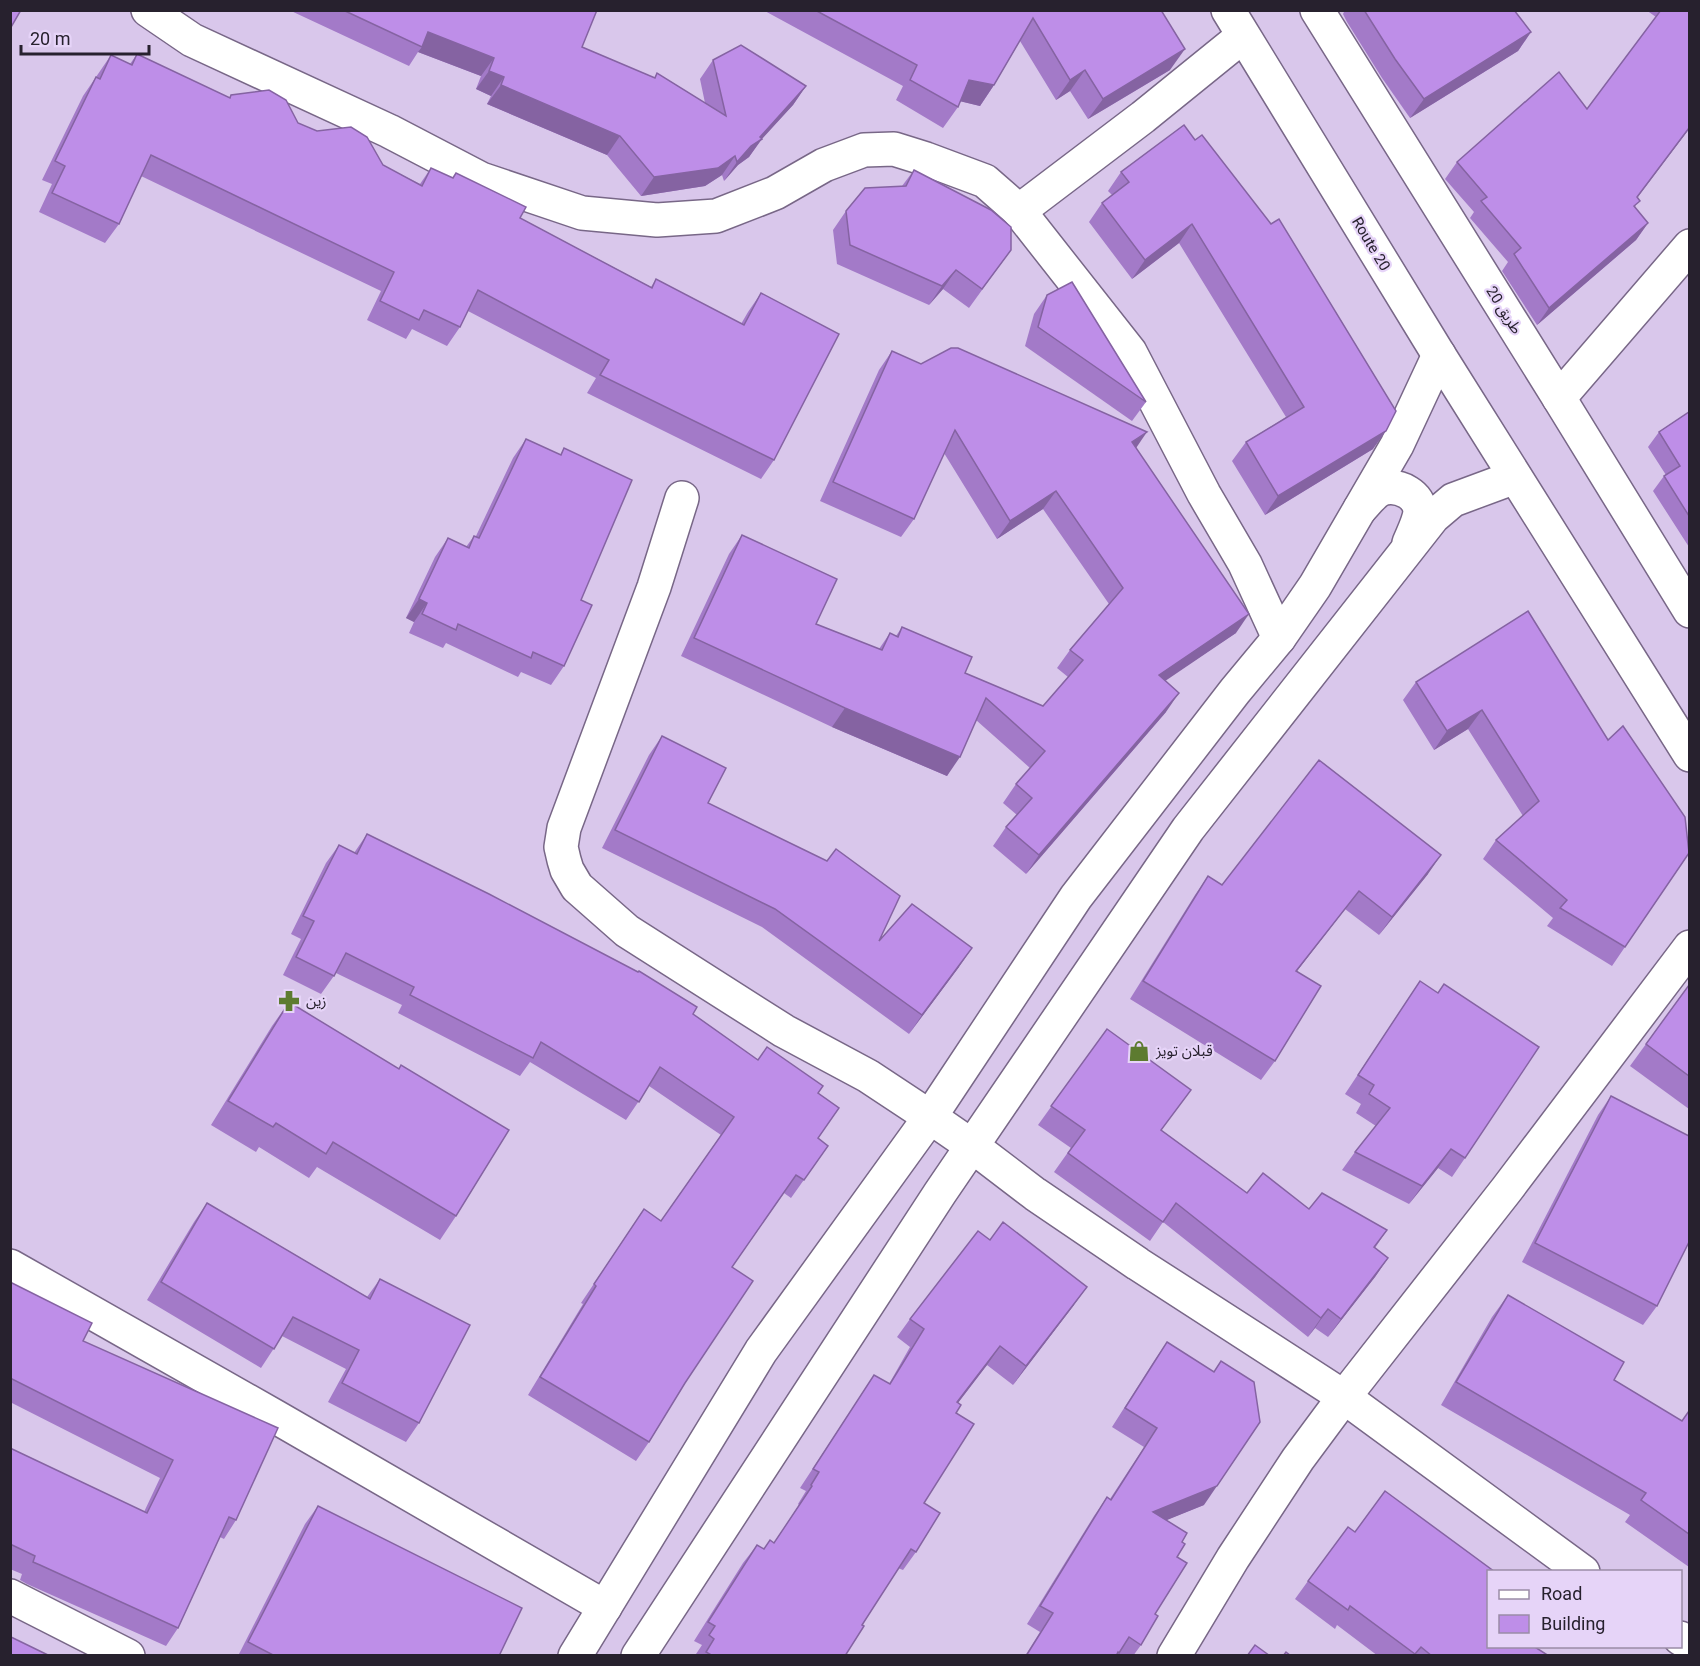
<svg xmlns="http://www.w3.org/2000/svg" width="1700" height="1666" viewBox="0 0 1700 1666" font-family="Roboto,'Noto Sans Arabic',sans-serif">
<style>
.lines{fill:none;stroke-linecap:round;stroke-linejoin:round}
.minor-casing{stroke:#786787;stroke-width:36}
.secondary-casing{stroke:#786787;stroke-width:36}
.minor{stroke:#fff;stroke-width:33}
.secondary{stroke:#fff;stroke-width:33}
.wall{fill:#a37ac8}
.shaded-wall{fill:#8563a2}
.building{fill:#be8ee8;stroke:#8563a2;stroke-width:1.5}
.labels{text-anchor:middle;stroke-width:4.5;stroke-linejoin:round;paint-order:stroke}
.street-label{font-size:15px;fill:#27212e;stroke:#e6d4f8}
.poi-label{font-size:15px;fill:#27212e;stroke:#e6d4f8;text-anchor:start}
</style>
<rect width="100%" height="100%" fill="#d9c7eb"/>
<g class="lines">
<defs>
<g id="minor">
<polyline points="148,10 192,40 389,131 481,179 582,213 657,220 716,216 775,193 824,165 864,150 894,149 926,159 985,181 1019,211 1130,352 1204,494 1245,564 1279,638"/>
<polyline points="1019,211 1143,117 1243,36"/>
<polyline points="1559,398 1690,246"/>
<polyline points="682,498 654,587 564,828 561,847 564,860 567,870 577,887 627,931 784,1031 868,1076 930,1117 972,1146 1035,1194 1138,1264 1344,1397 1583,1572"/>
<path d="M1360 509C1367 502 1375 490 1385 488 1400 485 1420 495 1420 512 1419 522 1413 533 1409 543"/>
<polyline points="10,1266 276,1417 605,1607"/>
<polyline points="10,1596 128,1656"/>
<polyline points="1680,1638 1690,1644"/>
<polyline points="575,1656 761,1351 930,1117 1076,897 1235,691 1279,638 1315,586 1397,445 1439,355"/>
<polyline points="638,1656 940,1193 1188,829 1433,517 1453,500 1515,477"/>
<polyline points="1174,1656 1233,1558 1298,1459 1344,1397 1507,1189 1690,947"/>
</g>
<g id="secondary">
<polyline points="1228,10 1439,355 1690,755"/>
<polyline points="1317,10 1559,398 1690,611"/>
</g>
</defs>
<use href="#minor" class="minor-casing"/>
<use href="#secondary" class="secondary-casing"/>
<use href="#minor" class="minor"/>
<use href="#secondary" class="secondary"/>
</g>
<g class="wall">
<polygon points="289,10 597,10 582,47 654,78 657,73 705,103 700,79 713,60 806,86 793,105 762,138 749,157 738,165 724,181 722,175 705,186 641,196 607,155 487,104 491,96 476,89 481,76 418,52 409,66"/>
<polygon points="763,10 1161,10 1170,70 1088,119 1070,91 1056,100 1020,41 994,85 980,106 960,101 958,107 943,128 896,100 903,86"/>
<polygon points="1345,10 1514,10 1531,32 1518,51 1410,118 1382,78 1347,22 1343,14"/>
<polygon points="1646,10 1689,10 1689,129 1637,197 1635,208 1648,223 1636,240 1537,325 1502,271 1508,262 1470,218 1474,212 1445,179 1457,162 1587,109 1656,17"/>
<polygon points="137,54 229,98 231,95 298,123 420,184 431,168 452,178 456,173 520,218 651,287 656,279 741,324 748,312 761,293 774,460 761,479 587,393 596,378 468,311 460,327 447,346 412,329 406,339 367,320 381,291 141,176 119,224 105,243 39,212 52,184 42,180 83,96 111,55 130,64"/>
<polygon points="1184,125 1373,449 1265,515 1232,461 1246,442 1286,417 1179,243 1132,279 1089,222 1102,203 1112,195 1108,191 1121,172"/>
<polygon points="914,170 1011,250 969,308 943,289 929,305 837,264 833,230 846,211 902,186"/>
<polygon points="1047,295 1146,402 1132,421 1025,346 1034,314"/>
<polygon points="892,351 921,364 1136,448 1236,633 1165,680 1166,712 1026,874 993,846 1006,827 1017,815 1003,803 1016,784 1030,768 976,720 947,776 832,727 681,656 729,554 742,535 816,624 879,649 890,633 896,636 902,627 965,673 1043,706 1068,677 1057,668 1070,650 1109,604 1043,509 997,539 944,453 914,519 901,537 820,501 879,370"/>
<polygon points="1689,412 1689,547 1653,491 1664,476 1666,475 1648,447 1659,432"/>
<polygon points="526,439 560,455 564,448 581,600 564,666 551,685 521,672 518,677 446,643 443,648 409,633 414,622 406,618 435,557 448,538 466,547 474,536 476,536 513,458"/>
<polygon points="1416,682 1608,740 1689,853 1612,966 1547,926 1553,918 1483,859 1496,840 1523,816 1468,729 1434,750 1403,700"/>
<polygon points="662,736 708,803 879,941 959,967 909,1034 762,927 602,848 649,755"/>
<polygon points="367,834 693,1014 758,1060 818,1093 818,1138 828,1146 791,1198 784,1193 732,1267 685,1383 649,1442 636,1461 528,1395 583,1304 581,1303 644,1209 661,1221 721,1135 649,1086 626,1120 530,1062 520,1076 398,1013 402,1005 336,973 321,994 283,975 301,939 291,934 326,863 339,845 354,853"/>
<polygon points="1428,874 1379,935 1345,909 1297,971 1275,1061 1261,1080 1130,999 1195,895 1208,876 1222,885"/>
<polygon points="1420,981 1465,1158 1452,1177 1438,1168 1409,1204 1342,1170 1355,1152 1376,1126 1356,1113 1361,1104 1345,1094"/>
<polygon points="1689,985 1689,1109 1630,1066"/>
<polygon points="289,1002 456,1216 440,1240 317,1167 309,1178 259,1147 256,1152 211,1125 272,1026"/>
<polygon points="1107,1029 1161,1130 1247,1193 1387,1230 1375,1248 1388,1258 1375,1277 1328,1337 1315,1328 1308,1337 1163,1222 1150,1241 1054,1172 1071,1148 1038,1125"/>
<polygon points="1611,1096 1657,1306 1643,1325 1522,1262 1598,1115"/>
<polygon points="207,1203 367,1297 380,1279 419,1423 406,1442 328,1402 346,1369 282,1336 261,1368 147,1300 194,1222"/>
<polygon points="10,1282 83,1341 236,1520 224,1539 220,1537 178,1628 166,1646 27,1584 20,1580 22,1574 10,1569 10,1448 144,1512 160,1478 10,1402"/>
<polygon points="1508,1295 1614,1380 1682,1421 1689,1411 1689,1567 1625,1522 1630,1515 1441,1405 1492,1317"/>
<polygon points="1074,1305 1013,1385 987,1365 958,1403 956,1413 924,1503 916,1552 903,1570 898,1568 862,1625 845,1656 698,1656 696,1654 702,1645 694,1641 743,1563 757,1545 764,1549 774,1543 799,1505 798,1504 806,1491 800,1488 874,1375 889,1384 910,1347 897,1337 910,1319"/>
<polygon points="1167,1342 1204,1505 1166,1520 1182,1542 1155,1614 1141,1645 1133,1656 1025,1656 1040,1632 1027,1624 1094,1516 1107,1497 1110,1499 1144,1447 1112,1427 1154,1361"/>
<polygon points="318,1506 499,1656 238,1656 305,1524"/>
<polygon points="1308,1581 1488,1647 1549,1656 1378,1656 1337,1625 1335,1629 1295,1599"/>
</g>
<g class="shaded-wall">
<polygon points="428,32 494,58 481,76 418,52 422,47"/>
<polygon points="1531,32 1518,51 1410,118 1424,99"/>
<polygon points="1185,49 1170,70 1088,119 1103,99"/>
<polygon points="1085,70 1070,91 1056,100 1070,80"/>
<polygon points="489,71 504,77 491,96 476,89"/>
<polygon points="969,80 994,85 980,106 955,100"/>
<polygon points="501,85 620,136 607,155 487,104"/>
<polygon points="806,86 793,105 761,140 762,139 749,157 738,165 724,181 737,162"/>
<polygon points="1689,128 1689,129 1625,214 1637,197"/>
<polygon points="735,156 722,175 705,186 641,196 654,177"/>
<polygon points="1648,223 1636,240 1537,325 1549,308"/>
<polygon points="1192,224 1179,243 1132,279 1145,260"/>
<polygon points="956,270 943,289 929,305 942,286"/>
<polygon points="1386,431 1373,449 1265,515 1278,496"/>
<polygon points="1147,432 1134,451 1132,442"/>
<polygon points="1056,491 1043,509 997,539 1010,521"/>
<polygon points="419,599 427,603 414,622 406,618"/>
<polygon points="1249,614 1236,633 1146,694 1159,675"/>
<polygon points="1179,693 1166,712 1026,874 1039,855"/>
<polygon points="845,708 960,757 947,776 832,727"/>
<polygon points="1482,710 1468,729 1434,750 1447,731"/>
<polygon points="1441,855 1428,874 1379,935 1392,917"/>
<polygon points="1359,891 1345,909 1283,989 1296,971"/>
<polygon points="972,948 959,967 909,1034 922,1015"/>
<polygon points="1451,1149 1438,1168 1409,1204 1422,1186"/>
<polygon points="1388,1258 1375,1277 1328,1337 1341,1319"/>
<polygon points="1087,1287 1074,1305 1013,1385 1026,1366"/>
<polygon points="1328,1309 1315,1328 1308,1337 1321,1318"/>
<polygon points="1000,1346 987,1365 944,1421 957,1402"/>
<polygon points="1217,1486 1204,1505 1140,1531 1153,1512"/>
</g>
<g class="building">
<polygon points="10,10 21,10 10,29"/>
<polygon points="343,10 597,10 582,47 655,78 657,73 726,116 713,60 741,45 806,86 760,137 762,139 751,146 737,162 735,156 718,168 654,177 620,136 501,85 504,77 489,71 494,58 428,32 422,47"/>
<polygon points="815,10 1161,10 1185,49 1103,99 1085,70 1070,80 1033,18 994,85 969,80 958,107 910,80 917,65"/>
<polygon points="1364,10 1514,10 1531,32 1424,99 1395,59"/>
<polygon points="1661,10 1689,10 1689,128 1637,197 1640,201 1634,206 1648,223 1549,308 1514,254 1521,248 1481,201 1487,197 1457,162 1559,72 1587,109"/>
<polygon points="137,54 230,98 231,95 269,90 286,100 298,123 317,131 351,127 367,137 383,165 422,186 431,168 453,178 456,173 526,207 520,218 652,288 656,279 744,325 761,293 839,334 774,460 600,375 609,360 478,290 460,327 424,310 419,320 380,301 394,272 151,155 119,224 52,193 65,166 55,161 96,77 100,79 111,55 132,65"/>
<polygon points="1184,125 1195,140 1202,135 1271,224 1279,219 1396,411 1386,431 1278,496 1246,442 1304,407 1192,224 1145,260 1102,203 1129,182 1121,172"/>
<polygon points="914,170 991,210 1011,227 1011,250 982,289 956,270 942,286 850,245 846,211 865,188 906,186"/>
<polygon points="1072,282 1146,402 1038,327 1047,295"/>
<polygon points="951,348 958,348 1147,432 1132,442 1249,614 1159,675 1179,693 1039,855 1006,827 1032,798 1016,784 1045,751 986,698 960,757 845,708 694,638 742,535 837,579 816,624 882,650 890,633 898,637 902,627 972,657 965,673 1043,706 1083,660 1070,650 1123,588 1056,491 1010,521 955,430 914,519 833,482 892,351 921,364"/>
<polygon points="1689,412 1689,516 1664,476 1680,466 1659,432"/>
<polygon points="526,439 561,455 564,448 632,480 581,600 592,605 564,666 533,652 531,658 458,624 456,630 422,614 427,603 419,599 448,538 469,548 474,536 479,538"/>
<polygon points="1528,611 1608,740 1623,726 1685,817 1689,853 1625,947 1560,908 1567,900 1496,840 1539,801 1482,710 1447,731 1416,682"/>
<polygon points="662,736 726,768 708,803 827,861 836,849 900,896 879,941 912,904 972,948 922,1015 775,909 615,830"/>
<polygon points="1319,760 1441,855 1392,917 1359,891 1296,971 1321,986 1275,1061 1143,981 1208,876 1222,885"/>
<polygon points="367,834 489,894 638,972 639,971 697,1007 693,1014 758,1060 767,1047 823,1086 818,1093 839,1108 818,1138 828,1146 804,1180 796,1175 732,1267 753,1281 685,1383 649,1442 540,1377 596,1286 594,1284 644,1209 661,1221 734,1117 660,1067 639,1102 541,1042 533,1058 410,995 414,987 346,953 334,976 296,957 314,921 303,916 339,845 357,854"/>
<polygon points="1420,981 1438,993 1444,984 1539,1047 1465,1158 1451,1149 1422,1186 1355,1152 1390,1108 1369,1094 1374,1085 1358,1075"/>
<polygon points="1689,985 1689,1076 1646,1044"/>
<polygon points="289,1002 399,1069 401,1065 509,1130 456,1216 333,1142 326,1154 276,1123 273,1127 228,1101"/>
<polygon points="1107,1029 1191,1090 1161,1130 1247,1193 1263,1173 1309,1209 1322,1193 1387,1230 1374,1247 1388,1258 1341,1319 1328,1309 1321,1318 1176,1203 1163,1222 1068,1153 1085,1130 1051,1106"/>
<polygon points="1611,1096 1689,1136 1689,1242 1657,1306 1535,1243"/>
<polygon points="207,1203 370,1299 380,1279 470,1325 419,1423 342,1383 359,1350 293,1317 274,1349 161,1282"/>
<polygon points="1003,1222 1087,1287 1026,1366 1000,1346 957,1402 961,1405 956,1413 974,1424 924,1503 940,1513 916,1552 911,1549 862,1625 864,1626 845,1656 713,1656 706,1652 714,1639 709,1635 715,1626 708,1622 757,1545 764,1549 770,1540 774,1543 812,1486 811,1485 819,1472 813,1469 874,1375 890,1384 924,1329 910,1319 978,1231 990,1240"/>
<polygon points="10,1282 92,1323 83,1341 278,1428 236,1520 229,1517 178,1628 40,1565 33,1562 35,1556 10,1544 10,1448 147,1513 173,1460 10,1378"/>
<polygon points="1508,1295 1624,1362 1614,1380 1682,1421 1689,1411 1689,1534 1641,1500 1646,1493 1456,1382"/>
<polygon points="1167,1342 1214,1372 1221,1361 1254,1382 1260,1422 1217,1486 1153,1512 1187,1533 1182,1542 1185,1544 1177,1557 1187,1563 1155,1614 1158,1616 1141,1645 1129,1637 1119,1653 1118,1652 1116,1656 1026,1656 1053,1613 1040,1606 1107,1497 1111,1500 1157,1428 1125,1408"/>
<polygon points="1385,1491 1495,1572 1488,1572 1488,1647 1535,1647 1549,1656 1432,1656 1421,1647 1415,1654 1350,1606 1348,1610 1308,1581 1348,1527 1355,1532"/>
<polygon points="318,1506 522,1608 499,1656 275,1656 248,1642"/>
<polygon points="11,1637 50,1656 10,1656 10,1639"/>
<polygon points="1255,1645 1270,1656 1247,1656"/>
<polygon points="1286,1652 1291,1656 1283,1656"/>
</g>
<defs>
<symbol id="pharmacy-bare" viewBox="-9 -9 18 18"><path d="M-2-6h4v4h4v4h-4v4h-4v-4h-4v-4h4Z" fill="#5d7b30" stroke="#e6d4f8" stroke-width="2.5" paint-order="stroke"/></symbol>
<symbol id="shop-bare" viewBox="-9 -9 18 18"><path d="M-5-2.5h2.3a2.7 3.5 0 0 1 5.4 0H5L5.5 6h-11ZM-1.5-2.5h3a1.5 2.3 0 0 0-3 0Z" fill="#5d7b30" stroke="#e6d4f8" stroke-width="2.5" paint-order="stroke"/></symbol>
</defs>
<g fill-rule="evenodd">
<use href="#pharmacy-bare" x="274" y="986" width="30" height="30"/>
<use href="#shop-bare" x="1124" y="1036" width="30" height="30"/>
</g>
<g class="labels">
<g class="street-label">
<text transform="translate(1371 244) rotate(59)" y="5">Route 20</text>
<text transform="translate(1504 310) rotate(58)" y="5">طريق 20</text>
</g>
<g class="poi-label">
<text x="306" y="1006">زين</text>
<text x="1156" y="1056">قبلان تويز</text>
</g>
</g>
<rect width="1700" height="1666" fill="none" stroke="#27212e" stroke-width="24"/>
<rect x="1487" y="1570" width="195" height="78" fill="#e6d4f8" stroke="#9a8ca7" stroke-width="1.5"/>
<rect x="1499" y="1590" width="30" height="9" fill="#ffffff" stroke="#9a8ca7" stroke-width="1.5"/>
<text x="1541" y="1600" font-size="18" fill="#27212e">Road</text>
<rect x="1499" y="1615" width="30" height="18" fill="#be8ee8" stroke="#9a8ca7" stroke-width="1.5"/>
<text x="1541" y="1630" font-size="18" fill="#27212e">Building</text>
<path d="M21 45v9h128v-9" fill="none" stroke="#27212e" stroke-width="3"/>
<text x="30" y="45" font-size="18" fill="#27212e" stroke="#e6d4f8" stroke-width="4.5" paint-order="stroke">20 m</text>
</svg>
